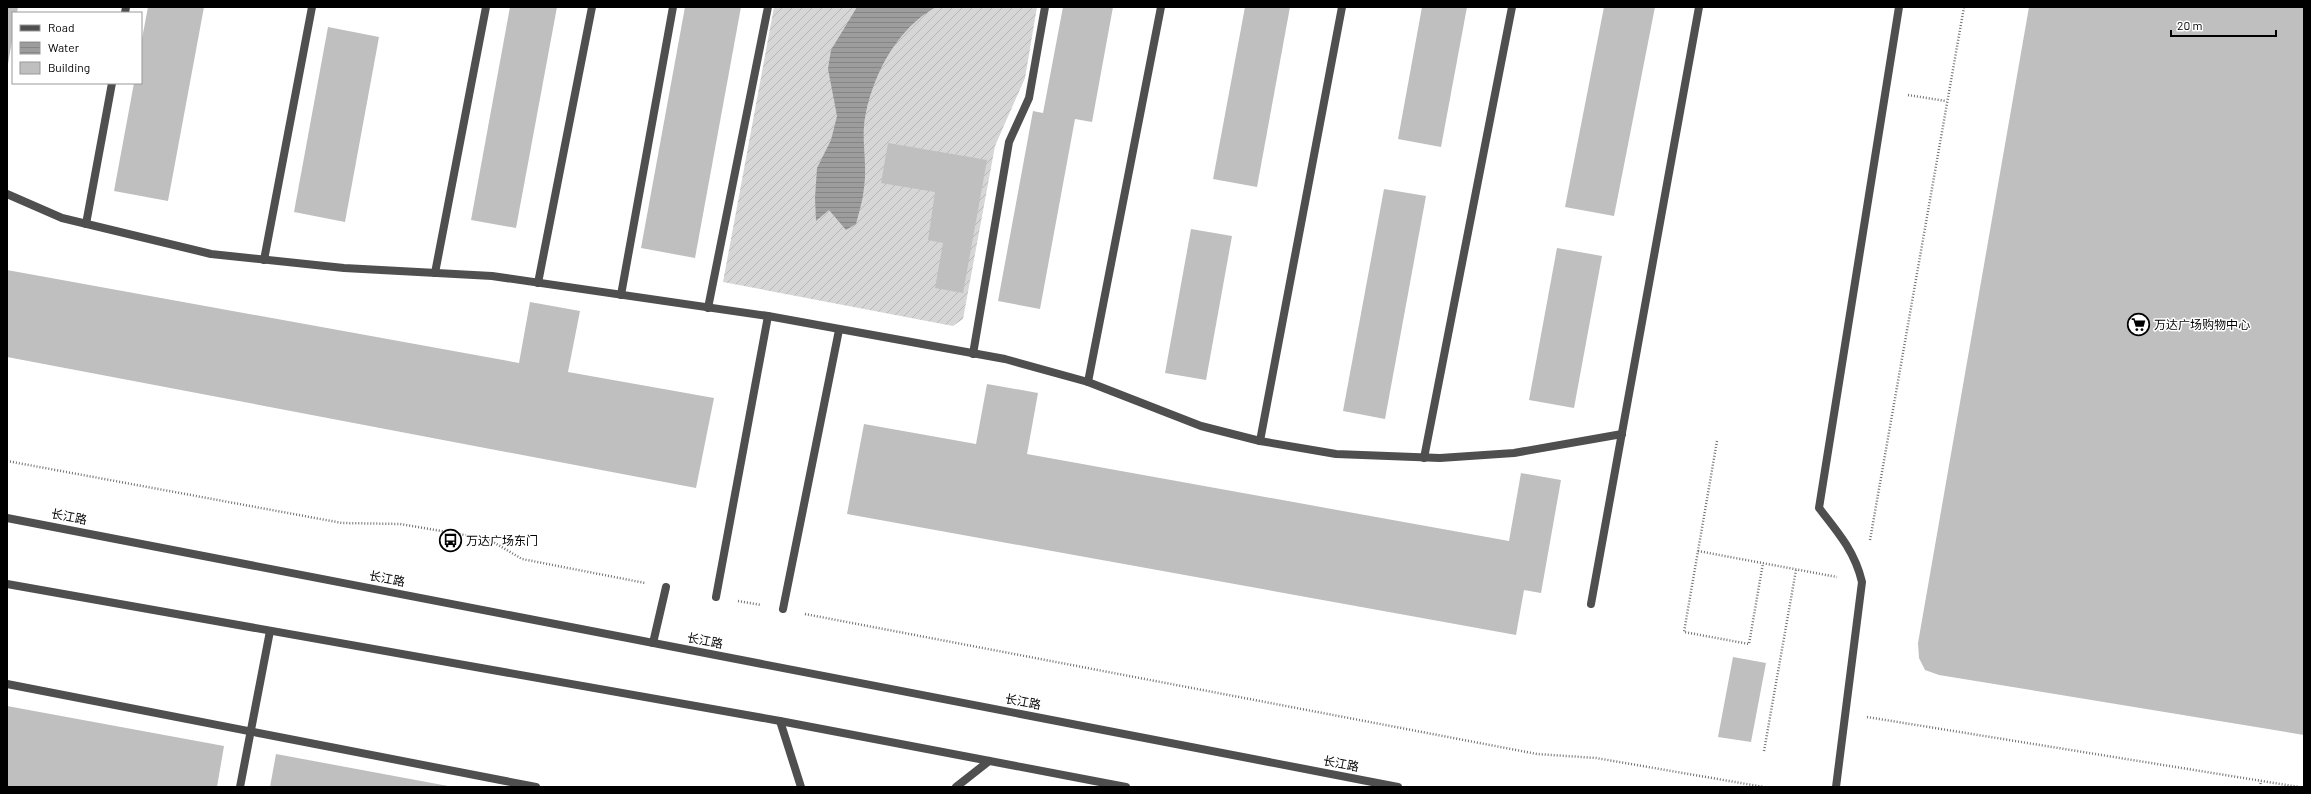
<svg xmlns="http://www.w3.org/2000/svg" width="2311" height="794" viewBox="0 0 2311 794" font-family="Barlow,'Noto Sans SC',sans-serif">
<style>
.garden{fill:url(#garden-furrows)}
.water{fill:url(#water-rules)}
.building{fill:#bfbfbf}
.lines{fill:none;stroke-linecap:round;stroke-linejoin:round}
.path{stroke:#717171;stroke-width:2.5;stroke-dasharray:1 2;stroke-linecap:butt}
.service{stroke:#4f4f4f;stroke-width:8}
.minor{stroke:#4f4f4f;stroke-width:8}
.tertiary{stroke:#4f4f4f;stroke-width:8}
.labels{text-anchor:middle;stroke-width:3;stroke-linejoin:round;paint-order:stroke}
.poi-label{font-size:12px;fill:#000;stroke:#fff;text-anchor:start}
.street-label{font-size:12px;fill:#000;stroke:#fff}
</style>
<defs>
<pattern id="garden-furrows" width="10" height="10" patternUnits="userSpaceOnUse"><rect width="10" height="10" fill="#d6d6d6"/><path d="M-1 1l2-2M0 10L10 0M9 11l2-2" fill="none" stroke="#b6b6b6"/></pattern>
<pattern id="water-rules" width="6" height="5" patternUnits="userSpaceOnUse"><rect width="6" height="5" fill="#9d9d9d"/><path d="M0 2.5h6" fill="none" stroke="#858585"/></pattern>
</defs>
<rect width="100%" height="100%" fill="#fff"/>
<polygon class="garden" points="774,7 1037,7 1025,78 995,146 963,319 953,326 723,282"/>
<path class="water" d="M857 7H936C898 28 875 71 866 112 860 137 868 163 864 188 863 200 859 212 856 224L846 230 829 210 816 221 815 198 817 168 831 140 837 116 828 69 831 50Z"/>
<g class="building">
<polygon points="7,7 18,7 17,13 13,13 13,35 8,64"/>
<polygon points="148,7 204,7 168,201 114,191 134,83 141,83 141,44"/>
<polygon points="510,7 557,7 516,228 471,220"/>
<polygon points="685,7 741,7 695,258 641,248"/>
<polygon points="1063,7 1113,7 1092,122 1075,119 1040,309 998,301 1033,111 1043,113"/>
<polygon points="1245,7 1290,7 1257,187 1213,179"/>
<polygon points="1422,7 1467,7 1441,147 1398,139"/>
<polygon points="1604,7 1655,7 1614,216 1565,207"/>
<polygon points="2029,7 2304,7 2304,735 1939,675 1925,670 1919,658 1918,643"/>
<polygon points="328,27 379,37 345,222 294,212"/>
<polygon points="888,143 987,160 963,293 935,288 943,243 928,240 935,192 881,183"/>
<polygon points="1384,189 1426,196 1385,419 1343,411"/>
<polygon points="1191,229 1232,236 1206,380 1165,373"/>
<polygon points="1557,248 1602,256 1574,408 1529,400"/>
<polygon points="7,270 519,363 530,302 580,311 568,372 714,398 696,488 7,357"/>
<polygon points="987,384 1038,393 1027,454 1509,541 1521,473 1561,480 1541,593 1524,590 1516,635 847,514 864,424 976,444"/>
<polygon points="1733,657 1766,663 1751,742 1718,737"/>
<polygon points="7,706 224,746 217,787 7,787"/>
<polygon points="276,754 448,786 448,787 270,787"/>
</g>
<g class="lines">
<g class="path">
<polyline points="1908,95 1946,101"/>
<polyline points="1717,441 1684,632 1749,644 1763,563"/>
<polyline points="7,461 342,523 400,524 488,539 522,559 645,583"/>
<polyline points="1870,540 1964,7"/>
<polyline points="1698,551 1837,577"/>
<polyline points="738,601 761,605"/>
<polyline points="805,614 1537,754 1596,758 1764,787"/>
<polyline points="1867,717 2299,787"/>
<polyline points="1764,751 1796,570"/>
<polyline points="2260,787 2261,781"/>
</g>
<g class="service">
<polyline points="125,13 126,7"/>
<polyline points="7,194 62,218 211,254 344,268 492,276 768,316 1005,359 1088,382 1201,426 1260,441 1336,454 1440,458 1514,453 1622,434"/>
<polyline points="86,224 112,83"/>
<polyline points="264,260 312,7"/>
<polyline points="435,273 486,7"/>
<polyline points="538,283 592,7"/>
<polyline points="621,295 673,7"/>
<polyline points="708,308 768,7"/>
<polyline points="973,354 1009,142 1029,98 1045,7"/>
<polyline points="1088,382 1161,7"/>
<polyline points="1260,441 1342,7"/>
<polyline points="1424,458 1512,7"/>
<polyline points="716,597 768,316"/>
<polyline points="1591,604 1699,7"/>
<polyline points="783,609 839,330"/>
<polyline points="653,643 666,587"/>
<polyline points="7,684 536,787"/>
<polyline points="240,787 270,631"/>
<path d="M1836 787 1862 582C1855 552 1838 532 1819 508L1899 7"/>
</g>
<g class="minor">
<polyline points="780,721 801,787"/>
<polyline points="956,787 989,761"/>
</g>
<g class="tertiary">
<polyline points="7,518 1398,787"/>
<polyline points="7,584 780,721 1126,787"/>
</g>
</g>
<defs>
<symbol id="supermarket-ring" viewBox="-11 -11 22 22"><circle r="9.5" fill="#fff" stroke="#000" stroke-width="1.5"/><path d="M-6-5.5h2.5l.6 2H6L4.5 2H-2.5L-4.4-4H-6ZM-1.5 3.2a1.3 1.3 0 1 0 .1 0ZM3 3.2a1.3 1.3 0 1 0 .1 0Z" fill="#000"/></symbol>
<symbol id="bus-ring" viewBox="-11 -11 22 22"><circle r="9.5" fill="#fff" stroke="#000" stroke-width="1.5"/><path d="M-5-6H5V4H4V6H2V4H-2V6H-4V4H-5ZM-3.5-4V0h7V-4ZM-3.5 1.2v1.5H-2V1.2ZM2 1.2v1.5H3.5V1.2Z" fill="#000"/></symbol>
</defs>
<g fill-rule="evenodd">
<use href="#supermarket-ring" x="2126" y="312" width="25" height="25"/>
<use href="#bus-ring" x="438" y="528" width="25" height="25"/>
</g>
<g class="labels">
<g class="poi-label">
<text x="2154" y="329">万达广场购物中心</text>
<text x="466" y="545">万达广场东门</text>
</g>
<g class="street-label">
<text transform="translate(69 517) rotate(11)" y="4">长江路</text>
<text transform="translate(387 579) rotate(11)" y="4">长江路</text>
<text transform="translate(705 641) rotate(11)" y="4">长江路</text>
<text transform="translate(1023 702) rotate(11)" y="4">长江路</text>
<text transform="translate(1341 764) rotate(11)" y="4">长江路</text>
</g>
</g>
<rect width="2311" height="794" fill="none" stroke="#000000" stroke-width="16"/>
<rect x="12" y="12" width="130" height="72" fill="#ffffff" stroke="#999999"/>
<rect x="20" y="25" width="20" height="6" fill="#4f4f4f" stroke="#999999"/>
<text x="48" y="32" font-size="12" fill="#000000">Road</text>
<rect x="20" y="42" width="20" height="12" fill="url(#water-rules)" stroke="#999999"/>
<text x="48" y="52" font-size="12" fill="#000000">Water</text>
<rect x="20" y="62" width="20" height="12" fill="#bfbfbf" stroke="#999999"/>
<text x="48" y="72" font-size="12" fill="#000000">Building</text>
<path d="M2171 30v6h105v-6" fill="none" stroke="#000000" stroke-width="2"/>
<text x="2177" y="30" font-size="12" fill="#000000" stroke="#ffffff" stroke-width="3" paint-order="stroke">20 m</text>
</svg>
